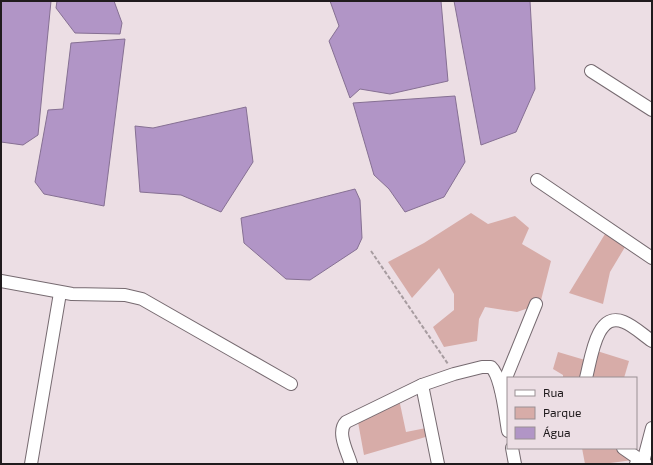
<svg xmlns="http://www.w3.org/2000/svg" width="653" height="465" viewBox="0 0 653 465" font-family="'Exo 2',sans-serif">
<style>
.green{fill:#d7aca8}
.water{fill:#b195c6;stroke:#867093}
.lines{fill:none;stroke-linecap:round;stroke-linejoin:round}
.street-casing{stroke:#766a70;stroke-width:14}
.path{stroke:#a79ca0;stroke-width:2;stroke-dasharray:4 2;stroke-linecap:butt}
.street{stroke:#fff;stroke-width:12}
</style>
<rect width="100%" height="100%" fill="#ecdee4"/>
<g class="green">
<polygon points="471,213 488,224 515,216 529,228 522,244 551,261 540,304 517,312 485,307 479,319 477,341 444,347 433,327 454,310 454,294 439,268 412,298 388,262 424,243"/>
<polygon points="605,234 625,247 610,272 603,304 569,293"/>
<polygon points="597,351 629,361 624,378 591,378"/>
<polygon points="558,352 585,360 581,378 563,378 563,375 553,369"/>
<polygon points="399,399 406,432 426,428 429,436 364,455 358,422"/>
<polygon points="582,448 615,448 633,460 603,464 585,464"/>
</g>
<g class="water">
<polygon points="1,1 51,1 38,135 23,145 1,142"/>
<polygon points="57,1 114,1 122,23 120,34 75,33 56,8"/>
<polygon points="330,1 441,1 448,81 390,94 360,89 350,98 329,41 339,26"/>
<polygon points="454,1 530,1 535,89 516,132 481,145"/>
<polygon points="125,39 104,206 44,194 35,182 48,110 63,109 71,43"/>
<polygon points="455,96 465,162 444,197 405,212 389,189 374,175 353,103"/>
<polygon points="246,107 253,162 221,212 181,195 140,192 135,126 153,128"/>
<polygon points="355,189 360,200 362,238 357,249 310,280 286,279 244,243 241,218"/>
</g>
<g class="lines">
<defs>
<g id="street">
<polyline points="591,71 652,110"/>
<polyline points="537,180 652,258"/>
<polyline points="1,281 72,294 125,295 142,299 291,384"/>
<path d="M586 378C591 360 596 310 624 322 634 326 643 335 652 341"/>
<polyline points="422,385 438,464"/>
<polyline points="501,390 536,304"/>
<polyline points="512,448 515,464"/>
<polyline points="623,448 646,464"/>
<polyline points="31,464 60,293"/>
<path d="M351 464C348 453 336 432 346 422L422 385 454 374 482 367H491C502 377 505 415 508 431"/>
<polyline points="636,464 643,462 652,428"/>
</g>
</defs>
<use href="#street" class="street-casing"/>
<polyline class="path" points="371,251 448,364"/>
<use href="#street" class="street"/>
</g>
<rect width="653" height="465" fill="none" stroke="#201b1d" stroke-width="4"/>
<rect x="507" y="377" width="130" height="72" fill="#ecdee4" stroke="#9a9094"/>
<rect x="515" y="390" width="20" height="6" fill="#ffffff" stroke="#9a9094"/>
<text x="543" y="397" font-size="12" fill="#201b1d">Rua</text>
<rect x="515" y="407" width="20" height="12" fill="#d7aca8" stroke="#9a9094"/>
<text x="543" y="417" font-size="12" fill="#201b1d">Parque</text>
<rect x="515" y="427" width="20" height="12" fill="#b195c6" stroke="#9a9094"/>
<text x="543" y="437" font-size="12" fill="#201b1d">Água</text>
</svg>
